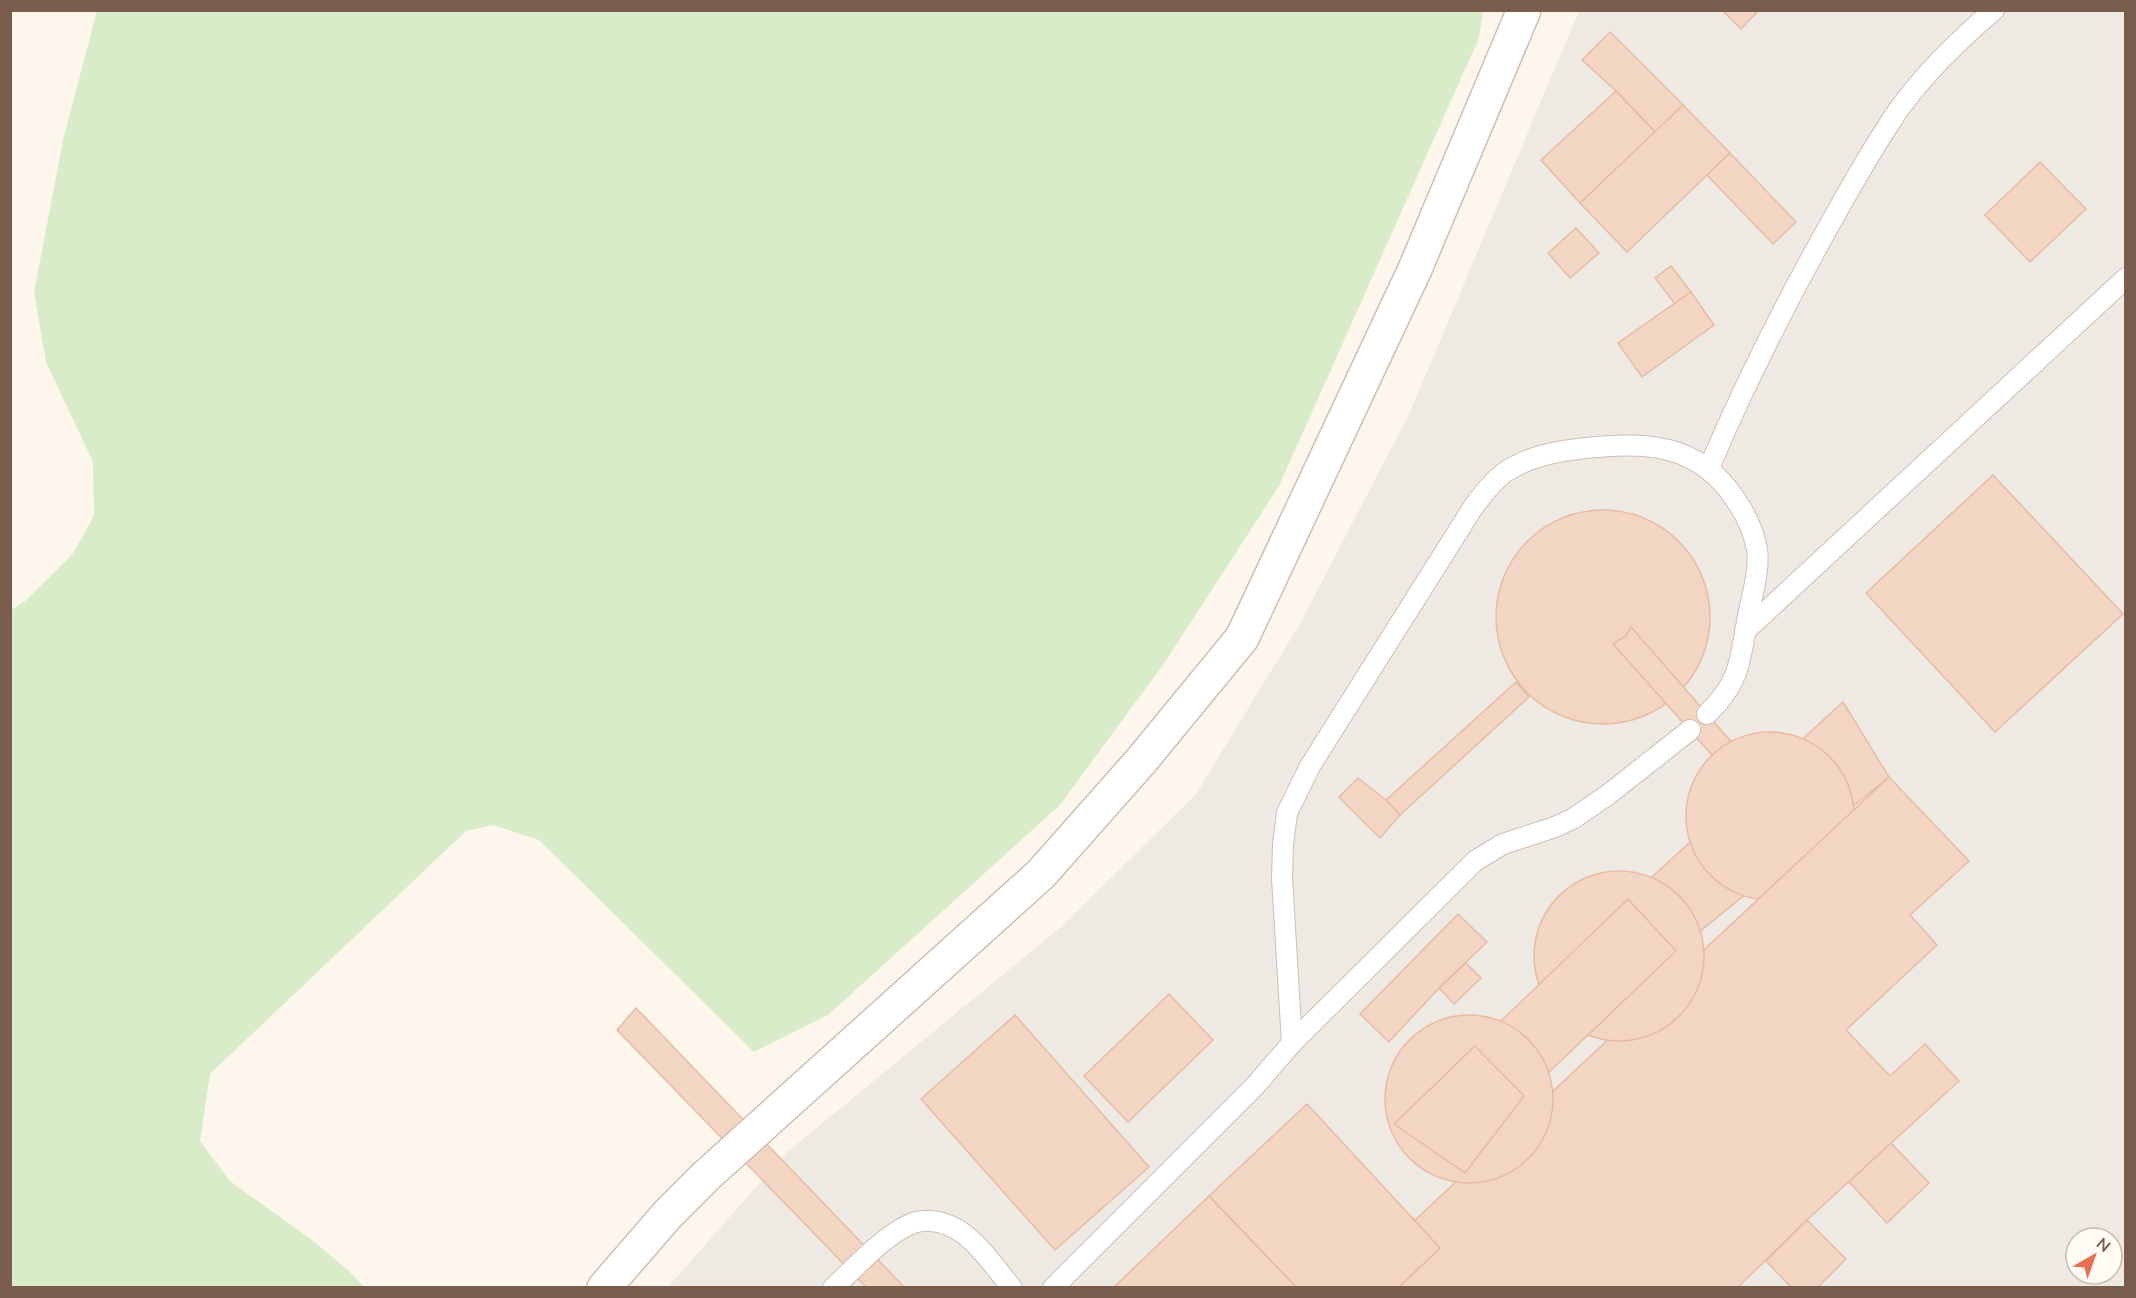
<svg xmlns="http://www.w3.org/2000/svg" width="2136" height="1298" viewBox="0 0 2136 1298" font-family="Mulish,sans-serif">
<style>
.industrial{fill:#efe9e4;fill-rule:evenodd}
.green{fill:#d8ecc9}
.building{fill:#f3d5c3;stroke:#e6bba3;stroke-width:1.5}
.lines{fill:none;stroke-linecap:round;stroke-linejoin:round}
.service-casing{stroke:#d1beb0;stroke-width:22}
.tertiary-casing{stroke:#d1beb0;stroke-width:36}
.service{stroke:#fff;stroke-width:20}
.tertiary{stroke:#fff;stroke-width:33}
</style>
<rect width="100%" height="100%" fill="#fdf6ec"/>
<path class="industrial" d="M1579 11H2125V1287L667 1288 786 1153 1061 927 1196 794 1301 622 1410 412ZM2076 1238H2112V1274H2076Z"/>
<polygon class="green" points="97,11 1482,10 1483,11 1479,38 1279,486 1165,662 1060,805 828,1015 754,1052 539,840 493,825 466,831 210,1074 200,1141 230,1181 312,1240 350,1272 364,1287 11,1287 11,610 24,602 72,555 94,516 93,462 46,362 34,292 64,136"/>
<g class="building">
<polygon points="1722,10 1759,10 1741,29"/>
<polygon points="1610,32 1683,105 1656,133 1616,91 1582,60"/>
<polygon points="1616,91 1656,133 1580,203 1541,160"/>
<polygon points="1683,105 1730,153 1627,252 1580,203"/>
<polygon points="1730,153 1796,222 1773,244 1707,175"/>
<polygon points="2040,162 2086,209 2030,262 1985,215"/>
<polygon points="1576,228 1599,253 1570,278 1548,253"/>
<polygon points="1671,266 1691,292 1675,304 1655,278"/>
<polygon points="1691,292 1714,325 1642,377 1618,343"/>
<polygon points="1993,475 2123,614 1995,732 1866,593"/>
<circle cx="1603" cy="617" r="107"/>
<polygon points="1631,627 1762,777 1745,792 1613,644 1626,636"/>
<polygon points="1516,682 1529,697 1400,815 1386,800"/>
<polygon points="1843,702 1889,777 1676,951 1628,899"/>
<circle cx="1770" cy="816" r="84"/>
<polygon points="1889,777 1969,861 1910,915 1937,945 1846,1030 1890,1076 1925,1044 1959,1081 1807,1220 1737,1288 1398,1288 1440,1248 1414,1221"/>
<polygon points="1358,778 1386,800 1400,815 1380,838 1339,797"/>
<circle cx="1619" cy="956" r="85"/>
<polygon points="1628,899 1676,951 1524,1096 1475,1046"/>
<polygon points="1458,914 1487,942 1439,988 1389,1042 1360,1014"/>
<polygon points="1466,963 1481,978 1454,1004 1439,988"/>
<polygon points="1169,994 1213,1040 1128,1122 1084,1076"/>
<polygon points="636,1008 905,1288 867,1288 617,1030"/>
<circle cx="1469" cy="1099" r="84"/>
<polygon points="1015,1015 1149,1167 1055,1250 921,1099"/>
<polygon points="1475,1046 1524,1096 1465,1173 1394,1124"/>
<polygon points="1307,1104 1440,1248 1398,1288 1297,1288 1209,1196"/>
<polygon points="1891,1143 1929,1183 1887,1223 1849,1182"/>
<polygon points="1209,1196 1297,1288 1113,1288"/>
<polygon points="1807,1220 1846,1259 1817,1288 1792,1288 1766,1261"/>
</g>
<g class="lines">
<defs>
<g id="service">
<path d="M1709 468C1742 390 1779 316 1820 242 1845 197 1870 152 1899 109 1925 73 1960 39 1994 10"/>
<polyline points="1745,631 2126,278"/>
<path d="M1292 1043 1282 878 1283 845 1287 813 1310 766 1474 506C1483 494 1492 482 1504 473 1528 456 1558 451 1586 448 1646 441 1699 444 1735 499 1746 514 1753 530 1757 549 1760 570 1752 595 1748 616 1740 659 1741 682 1707 714"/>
<path d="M833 1288C856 1267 885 1234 913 1223 927 1218 945 1222 958 1230 978 1242 997 1270 1012 1288"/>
<polyline points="1053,1288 1254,1087 1292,1043 1475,861 1503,844 1555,827 1574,818 1609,794 1690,730"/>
</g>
<polyline id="tertiary" points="604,1288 668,1214 706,1176 1041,874 1141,761 1242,638 1415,269 1524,10"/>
</defs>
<use href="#service" class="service-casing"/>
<use href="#tertiary" class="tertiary-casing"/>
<use href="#service" class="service"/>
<use href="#tertiary" class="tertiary"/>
</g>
<rect width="2136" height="1298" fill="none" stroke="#7a5c4d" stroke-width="24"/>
<g transform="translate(2094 1256) rotate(40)"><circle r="28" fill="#fffaf3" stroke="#cabbb1" stroke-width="1.5"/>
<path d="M0-4.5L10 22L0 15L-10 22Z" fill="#e76f51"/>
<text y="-9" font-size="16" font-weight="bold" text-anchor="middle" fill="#7a5c4d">N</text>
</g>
</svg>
